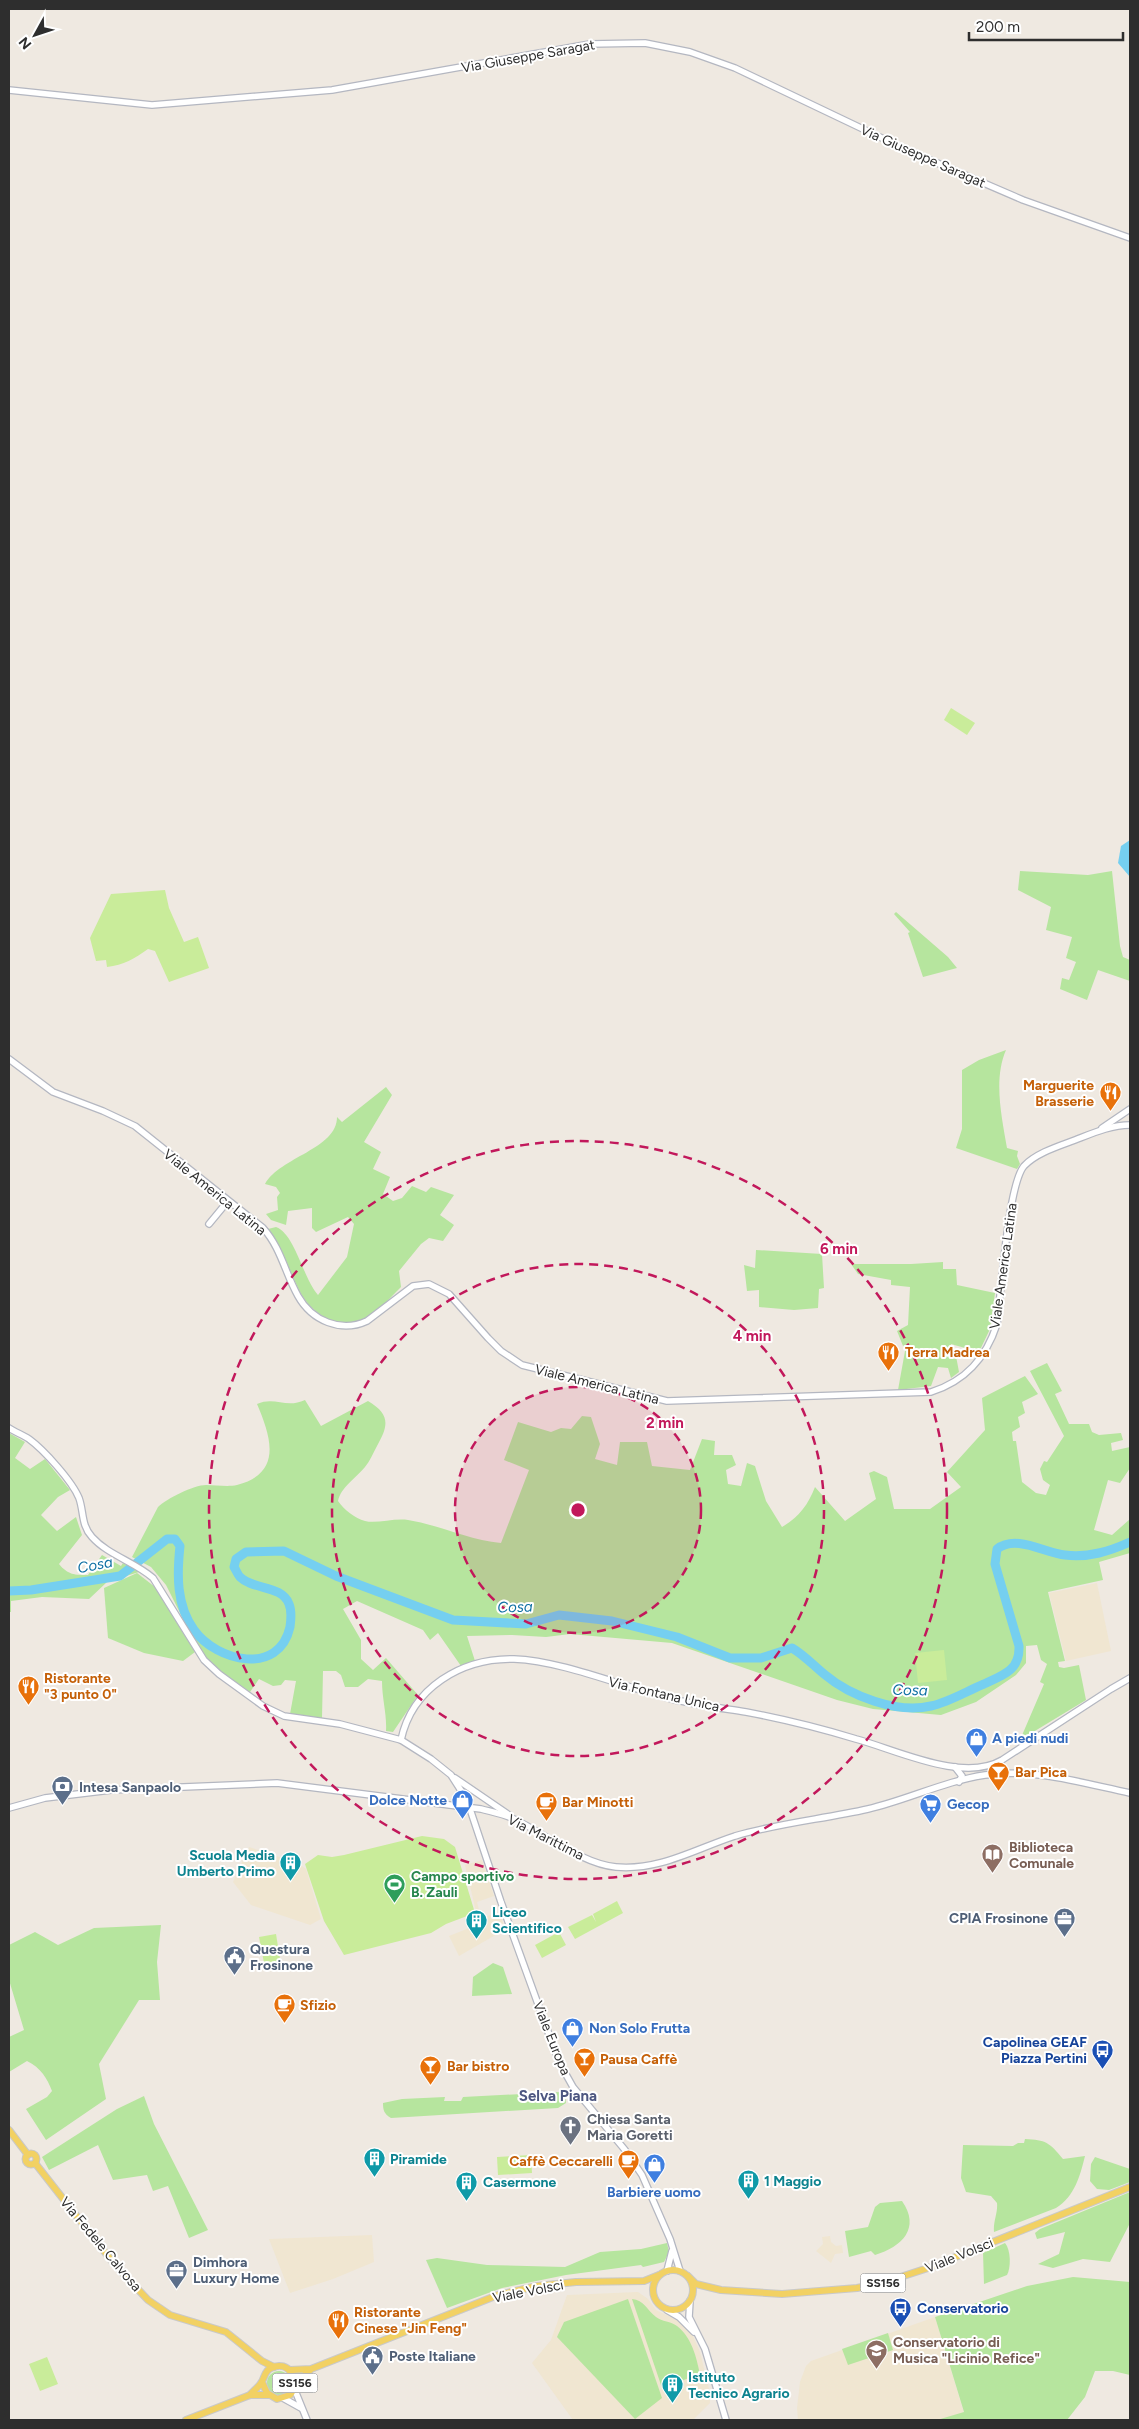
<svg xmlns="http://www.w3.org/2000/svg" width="1139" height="2429" viewBox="0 0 1139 2429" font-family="Figtree,sans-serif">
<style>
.education{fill:#f0e6d1}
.green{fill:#b6e59e}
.pitch{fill:#c9ec9a}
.water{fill:#75cff0}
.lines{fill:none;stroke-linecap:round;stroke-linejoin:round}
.river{stroke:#75cff0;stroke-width:9}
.secondary-casing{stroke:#b4b7c1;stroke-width:8}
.primary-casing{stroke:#c9c9c9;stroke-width:8}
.secondary{stroke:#fff;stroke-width:5.5}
.primary{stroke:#f2d163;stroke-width:6}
.ring{fill:none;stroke:#c2185b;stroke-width:2.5;stroke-dasharray:9 6}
.labels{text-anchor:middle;stroke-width:4;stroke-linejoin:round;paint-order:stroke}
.shield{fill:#fff;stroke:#6d6d6d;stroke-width:1}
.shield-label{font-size:12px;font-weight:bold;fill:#2e2e2e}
.street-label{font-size:14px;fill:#2e2e2e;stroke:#fff}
.food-label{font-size:14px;font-weight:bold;fill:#c56008;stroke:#fff;text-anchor:start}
.shop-label{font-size:14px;font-weight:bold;fill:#366cbe;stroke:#fff;text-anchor:start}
.service-label{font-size:14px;font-weight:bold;fill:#4e5e75;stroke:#fff;text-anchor:start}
.education-label{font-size:14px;font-weight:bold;fill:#785e54;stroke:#fff;text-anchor:start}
.culture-label{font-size:14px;font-weight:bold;fill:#0d838f;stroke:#fff;text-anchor:start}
.leisure-label{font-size:14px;font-weight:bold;fill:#27864d;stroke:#fff;text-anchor:start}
.transit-label{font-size:14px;font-weight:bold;fill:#164399;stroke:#fff;text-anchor:end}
.worship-label{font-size:14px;font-weight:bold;fill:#5b616d;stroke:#fff;text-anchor:start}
.water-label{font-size:15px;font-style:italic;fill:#0d6fa3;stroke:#fff}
.neighbourhood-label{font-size:15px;font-weight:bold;fill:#4d5680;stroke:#fff}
.centre{fill:#c2185b;stroke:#fff;stroke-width:2.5}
.ring-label{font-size:15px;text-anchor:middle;font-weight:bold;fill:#c2185b;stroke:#fff;stroke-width:4;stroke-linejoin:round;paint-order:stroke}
</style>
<rect width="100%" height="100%" fill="#efe9e1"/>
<g class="education">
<polygon points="1097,1583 1111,1651 1066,1661 1049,1593"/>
<polygon points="249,1847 298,1863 306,1869 321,1919 310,1925 251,1905 233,1882"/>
<polygon points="482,1860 494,1896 477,1902 481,1918 500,1912 503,1923 499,1933 459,1956 449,1936 479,1924 465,1865"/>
<polygon points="372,2235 374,2262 333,2279 290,2293 269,2239"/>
<polygon points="830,2236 831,2242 836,2246 842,2245 843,2253 835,2254 831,2263 816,2251 823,2244 822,2237"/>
<polygon points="638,2292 648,2299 656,2310 679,2321 693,2336 700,2352 710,2393 710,2403 693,2420 573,2420 532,2363 551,2340 567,2295"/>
<polygon points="935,2317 964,2413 937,2420 798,2420 797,2408 800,2382 806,2366 811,2361"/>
</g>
<g class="green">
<polygon points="1020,871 1088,875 1112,871 1120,946 1123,957 1130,960 1130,981 1098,970 1087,1000 1060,989 1062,978 1069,980 1076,962 1066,958 1072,937 1046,930 1051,907 1018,890"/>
<polygon points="896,912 948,957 957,968 923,977 908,933 910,932 894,914"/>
<path d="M1006 1050C993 1080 1002 1118 1007 1148L1018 1151 1017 1156 1020 1164 1017 1169 956 1148 962 1129V1070L979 1060Z"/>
<path d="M386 1087 392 1095 364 1142 381 1152 373 1169 390 1177 383 1194 393 1201 402 1198 412 1186 426 1192 431 1187 454 1195 440 1215 454 1225 443 1241 429 1238 421 1244 399 1271 401 1287C390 1298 377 1313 363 1320 337 1332 308 1311 298 1288 288 1267 282 1246 268 1229L276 1227C295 1234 303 1278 318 1295L347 1257 354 1224 348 1217 316 1232 312 1228V1208L288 1211 286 1225 271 1220 266 1214 278 1210 277 1197 280 1193 276 1187 265 1184C280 1157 337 1149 337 1117L342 1122Z"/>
<polygon points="756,1250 822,1254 824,1288 819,1289 818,1308 794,1310 759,1307 759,1290 747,1291 744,1265 755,1268"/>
<polygon points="943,1262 943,1269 956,1269 957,1285 995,1293 990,1329 979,1352 951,1344 949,1353 956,1356 959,1372 951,1378 948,1368 938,1367 931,1386 898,1390 905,1351 897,1331 908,1325 910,1287 891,1285 891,1280 858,1274 851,1264 911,1264"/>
<path d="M1047 1363 1062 1391 1055 1394 1069 1424H1089L1092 1432 1099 1435 1121 1433 1123 1440 1111 1443 1112 1451 1130 1447V1468L1120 1483 1108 1480 1094 1530 1112 1535 1130 1519V1553L1099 1562 1103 1580 1048 1592 1065 1661 1058 1662 1059 1667 1064 1668 1079 1665 1086 1700 1020 1740 1044 1684 1040 1682 1047 1664 1041 1660 1037 1645 1026 1646V1663L1016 1675 976 1702 941 1715 873 1709 837 1700 672 1643 570 1634 546 1637 512 1635 467 1636 475 1661 461 1666 438 1633 430 1640 423 1630 357 1601 343 1609 361 1640V1659L373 1670 386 1658 418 1695 393 1732 386 1731C387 1714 382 1699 382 1681L368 1679 358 1687H345L341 1675 336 1671H323L322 1718 290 1714 296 1681 285 1680 281 1685 273 1686 259 1679 250 1692 209 1663 191 1635 166 1585 151 1567 132 1557 158 1507C166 1499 194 1485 206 1485 216 1485 228 1487 237 1485 283 1473 271 1437 257 1404 275 1396 286 1409 305 1400L321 1426 368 1401C390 1414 389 1425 377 1446 373 1453 370 1461 365 1467 356 1478 341 1487 338 1501 344 1510 355 1518 365 1521 376 1524 394 1518 408 1520 439 1525 469 1540 501 1543L529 1470 504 1460 518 1422 551 1432 561 1428 571 1429 582 1416 591 1417 600 1444 595 1459 617 1465 620 1442H647L652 1466 690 1470 702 1439 715 1441 714 1455H732L736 1465 726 1470 728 1484 741 1486 747 1463 755 1466 766 1501 782 1527C799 1517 808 1505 815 1487L845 1521 876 1499 869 1473 874 1471 887 1477 894 1509H930L961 1487 947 1472 985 1430 982 1398 1025 1376 1038 1394 1022 1402 1025 1413 1018 1417 1020 1427 1012 1432 1013 1441H1016L1022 1482 1036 1493 1046 1495 1050 1485 1043 1480 1040 1469 1044 1461 1047 1462 1064 1436 1030 1371Z"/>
<path d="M9 1433 25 1442 15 1458 30 1469 45 1459 70 1490 58 1497 41 1515 57 1531 76 1517 82 1535 59 1564C68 1575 75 1575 88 1575L102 1555 121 1566 123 1563 139 1572 107 1582 89 1599 42 1597 11 1601V1612H9Z"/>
<polygon points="137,1573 155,1587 195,1652 183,1661 144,1653 108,1638 104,1588"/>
<path d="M161 1925 157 1962 160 2000H139L99 2064 106 2099 46 2140 26 2109 47 2097 52 2091C47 2078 41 2068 27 2061L9 2072V2037L24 2030 9 1980V1945L35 1932 58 1945 94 1928Z"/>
<polygon points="493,1963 503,1967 512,1994 472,1996 473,1977"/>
<path d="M560 2092 565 2096 566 2103 558 2108 391 2118C384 2114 383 2110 383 2103L402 2099 445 2097 444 2101H461L463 2097Z"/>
<polygon points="144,2096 154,2124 208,2230 189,2238 168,2186 153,2191 147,2175 113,2180 98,2145 49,2170 42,2157 117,2109"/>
<path d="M1025 2139C1046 2140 1049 2142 1063 2159L1085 2156C1080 2176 1075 2196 1056 2208L994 2232C993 2221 998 2213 997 2203L991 2196 966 2192 961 2178 963 2145 1013 2146 1018 2143H1024Z"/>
<polygon points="1095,2157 1130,2169 1130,2182 1109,2190 1097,2189 1090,2181 1091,2164"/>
<polygon points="1130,2192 1130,2223 1110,2262 1083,2259 1053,2268 1038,2264 1059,2254 1065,2232 1037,2239 1035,2233 1040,2229"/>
<path d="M902 2201C921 2228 902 2247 875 2255L871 2251 849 2257 845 2231 868 2227 875 2207 880 2203Z"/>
<polygon points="667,2243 669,2252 664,2262 643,2267 641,2265 566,2275 502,2288 447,2308 426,2260 437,2258 487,2265 565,2267 600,2252 641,2249"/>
<path d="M1005 2243C1011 2250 1011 2268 1007 2275L984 2284 983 2253Z"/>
<polygon points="1073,2277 1130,2282 1130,2375 1113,2371 1095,2371 1085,2397 1067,2420 937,2420 964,2412 935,2317 1027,2286"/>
<polygon points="628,2299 662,2398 635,2419 557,2337 564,2322"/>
<path d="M632 2299C644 2300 647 2310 656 2317 662 2322 671 2321 677 2326 692 2338 696 2356 700 2374L662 2388Z"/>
<polygon points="888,2333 893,2350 848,2365 842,2349"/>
<circle cx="279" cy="2383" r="12"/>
</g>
<g class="pitch">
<polygon points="951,708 975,723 967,735 944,720"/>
<path d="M165 890 169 908 184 942 198 937 209 968 169 982 155 951 148 949C134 959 124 965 107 967L106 960 96 961 90 938 111 894Z"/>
<polygon points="944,1650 947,1680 918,1683 915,1653"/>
<polygon points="422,1836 444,1839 455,1847 475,1913 446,1924 431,1933 344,1955 324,1921 305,1864 318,1855 332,1857 344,1855"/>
<polygon points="617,1901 623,1913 575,1939 568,1927 592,1915 596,1922 593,1914"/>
<polygon points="559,1932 566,1945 542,1958 535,1945"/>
<polygon points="276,1934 281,1965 265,1968 259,1937"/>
<polygon points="531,2155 532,2173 498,2175 497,2157"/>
<polygon points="47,2357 58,2384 40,2391 29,2364"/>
</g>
<polygon class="water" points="1130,840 1130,877 1118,863 1121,846"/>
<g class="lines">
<path class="river" d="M9 1591 31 1590 120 1576 167 1539H175L180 1546C177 1574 176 1605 194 1630 217 1662 279 1676 290 1627 291 1620 292 1611 289 1604 282 1585 253 1590 240 1577 238 1575 236 1570 234 1567L236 1559 246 1552 284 1551 336 1576 453 1620 526 1624 559 1615 612 1621 677 1637 730 1658H761L792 1648C804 1655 813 1665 824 1674 850 1696 897 1714 931 1706 949 1702 967 1691 984 1684 1004 1675 1020 1670 1019 1646L995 1564 997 1549C1016 1534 1045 1553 1065 1555 1089 1558 1110 1551 1130 1542"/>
<defs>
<g id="secondary">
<polyline points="9,90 152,105 332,90 590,44 645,43 690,52 735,68 907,150 1023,200 1130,238"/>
<path d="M9 1059 53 1092 103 1111 135 1126 263 1228C281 1248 285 1273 298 1296 312 1321 341 1333 367 1321L413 1286 429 1284 449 1294 488 1338 501 1351 522 1365 667 1401 931 1392C966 1381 986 1358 997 1324 1001 1294 1008 1185 1024 1166 1036 1153 1059 1146 1075 1140 1093 1133 1111 1125 1130 1125"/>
<polyline points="1102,1128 1130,1109"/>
<polyline points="209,1224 228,1201"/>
<path d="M9 1428C15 1432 23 1435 29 1439 44 1450 72 1481 79 1498 84 1512 81 1525 92 1537 108 1555 135 1562 153 1578L204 1660 219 1674 263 1706 284 1716 340 1724 401 1740 431 1759 451 1775 467 1800 501 1902 559 2062 573 2087 625 2150 642 2175 670 2239 680 2271"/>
<path d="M401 1740C412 1688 461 1658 514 1659 563 1661 623 1687 672 1699 696 1705 721 1708 746 1712 783 1719 820 1728 856 1739 897 1750 963 1783 1002 1760L1111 1689 1130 1678"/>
<polyline points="955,1767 962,1776 959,1782"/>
<polyline points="455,1778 509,1815"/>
<path d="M9 1808 45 1798 111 1790 277 1783 481 1809C492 1812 504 1814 514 1819 544 1833 582 1864 616 1867 659 1871 695 1849 735 1836 779 1823 824 1819 868 1809 907 1800 945 1781 985 1775 1034 1768 1082 1783 1130 1793"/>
<polyline points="667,2271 672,2251"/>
<polyline points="690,2301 689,2317 705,2349 726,2420"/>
<polyline points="667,2310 679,2317 694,2332"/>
<polyline points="294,2388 307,2420"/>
<polyline points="283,2398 301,2408"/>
</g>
<g id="primary">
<polyline points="9,2130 28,2155"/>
<circle cx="31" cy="2159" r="5.5"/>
<polyline points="35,2163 115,2265 148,2300 170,2315 226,2332 262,2361 274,2367"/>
<circle cx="673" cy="2290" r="20"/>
<polyline points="688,2276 696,2284 721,2290 782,2294 857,2288 882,2283 928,2268 1130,2187"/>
<polyline points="290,2370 311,2369 498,2295 537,2286 576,2282 644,2281 659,2275"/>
<polyline points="295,2384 310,2370"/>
<path d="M250 2395C253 2391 258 2388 261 2383 265 2378 264 2371 271 2368 289 2359 301 2381 290 2395L277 2399 267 2393 262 2382"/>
<polyline points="186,2420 250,2395 269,2395"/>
</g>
</defs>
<use href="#secondary" class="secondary-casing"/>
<use href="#primary" class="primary-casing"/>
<use href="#secondary" class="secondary"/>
<use href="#primary" class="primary"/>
</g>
<circle cx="578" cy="1510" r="123" fill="#c2185b" fill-opacity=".12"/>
<g class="ring">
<circle cx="578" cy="1510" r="123"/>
<circle cx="578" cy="1510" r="246"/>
<circle cx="578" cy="1510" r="369"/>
</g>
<defs>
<symbol id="restaurant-pin" viewBox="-11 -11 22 30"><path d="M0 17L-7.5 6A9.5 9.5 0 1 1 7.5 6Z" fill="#e8710a" stroke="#fff"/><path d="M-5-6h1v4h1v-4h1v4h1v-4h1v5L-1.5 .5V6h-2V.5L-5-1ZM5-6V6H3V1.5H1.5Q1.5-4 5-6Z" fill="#fff"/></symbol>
<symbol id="shop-pin" viewBox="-11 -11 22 30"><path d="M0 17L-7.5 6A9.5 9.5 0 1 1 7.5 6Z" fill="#3f7fe0" stroke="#fff"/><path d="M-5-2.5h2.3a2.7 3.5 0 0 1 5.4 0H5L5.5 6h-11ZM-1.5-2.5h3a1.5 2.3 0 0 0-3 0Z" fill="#fff"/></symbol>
<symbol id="bar-pin" viewBox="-11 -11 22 30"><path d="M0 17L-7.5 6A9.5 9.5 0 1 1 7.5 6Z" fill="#e8710a" stroke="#fff"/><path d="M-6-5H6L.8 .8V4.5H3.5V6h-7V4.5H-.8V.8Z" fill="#fff"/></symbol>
<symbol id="bank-pin" viewBox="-11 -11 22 30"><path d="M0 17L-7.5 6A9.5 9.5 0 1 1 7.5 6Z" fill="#5c6f8a" stroke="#fff"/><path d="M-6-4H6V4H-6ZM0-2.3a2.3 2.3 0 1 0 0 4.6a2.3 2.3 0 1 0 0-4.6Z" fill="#fff"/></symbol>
<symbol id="cafe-pin" viewBox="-11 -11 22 30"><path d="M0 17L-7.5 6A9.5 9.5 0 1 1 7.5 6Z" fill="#e8710a" stroke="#fff"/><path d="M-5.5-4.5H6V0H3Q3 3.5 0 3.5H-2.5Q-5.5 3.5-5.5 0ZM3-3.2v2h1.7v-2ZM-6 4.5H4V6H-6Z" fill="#fff"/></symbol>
<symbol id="supermarket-pin" viewBox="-11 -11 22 30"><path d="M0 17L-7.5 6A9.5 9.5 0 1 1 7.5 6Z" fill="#3f7fe0" stroke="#fff"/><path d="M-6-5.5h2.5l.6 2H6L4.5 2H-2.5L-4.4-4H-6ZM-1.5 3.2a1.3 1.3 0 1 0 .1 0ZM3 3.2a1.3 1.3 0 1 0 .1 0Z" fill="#fff"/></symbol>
<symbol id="library-pin" viewBox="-11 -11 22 30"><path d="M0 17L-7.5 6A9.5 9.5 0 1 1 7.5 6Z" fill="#8d6e63" stroke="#fff"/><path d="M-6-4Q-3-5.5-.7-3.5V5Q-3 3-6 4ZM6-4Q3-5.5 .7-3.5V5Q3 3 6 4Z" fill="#fff"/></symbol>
<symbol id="building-pin" viewBox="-11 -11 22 30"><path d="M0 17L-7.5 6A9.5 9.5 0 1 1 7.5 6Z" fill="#0f9aa8" stroke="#fff"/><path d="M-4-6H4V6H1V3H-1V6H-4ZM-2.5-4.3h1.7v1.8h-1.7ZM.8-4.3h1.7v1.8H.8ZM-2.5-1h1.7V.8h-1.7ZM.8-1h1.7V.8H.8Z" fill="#fff"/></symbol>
<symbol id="stadium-pin" viewBox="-11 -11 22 30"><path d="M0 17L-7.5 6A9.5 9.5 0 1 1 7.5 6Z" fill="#2e9e5b" stroke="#fff"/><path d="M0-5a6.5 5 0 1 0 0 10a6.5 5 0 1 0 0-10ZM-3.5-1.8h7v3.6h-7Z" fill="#fff"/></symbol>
<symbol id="office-pin" viewBox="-11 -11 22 30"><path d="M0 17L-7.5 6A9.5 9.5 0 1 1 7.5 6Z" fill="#5c6f8a" stroke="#fff"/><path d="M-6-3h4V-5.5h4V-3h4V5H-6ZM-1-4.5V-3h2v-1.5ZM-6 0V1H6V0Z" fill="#fff"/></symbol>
<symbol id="civic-pin" viewBox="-11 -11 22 30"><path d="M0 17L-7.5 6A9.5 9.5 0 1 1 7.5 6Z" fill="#5c6f8a" stroke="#fff"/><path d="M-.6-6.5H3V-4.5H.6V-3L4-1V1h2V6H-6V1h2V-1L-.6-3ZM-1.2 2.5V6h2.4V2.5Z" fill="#fff"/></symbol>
<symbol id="bus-pin" viewBox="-11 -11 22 30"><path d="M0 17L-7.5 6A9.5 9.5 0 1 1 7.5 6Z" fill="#1a4fb4" stroke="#fff"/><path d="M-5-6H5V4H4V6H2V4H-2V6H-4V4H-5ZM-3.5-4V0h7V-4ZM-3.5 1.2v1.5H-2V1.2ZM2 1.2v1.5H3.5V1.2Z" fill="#fff"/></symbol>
<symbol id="church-pin" viewBox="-11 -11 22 30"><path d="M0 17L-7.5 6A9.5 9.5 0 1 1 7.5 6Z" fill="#6b7280" stroke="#fff"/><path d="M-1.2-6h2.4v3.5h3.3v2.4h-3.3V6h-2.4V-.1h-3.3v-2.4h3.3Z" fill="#fff"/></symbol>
<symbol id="university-pin" viewBox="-11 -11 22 30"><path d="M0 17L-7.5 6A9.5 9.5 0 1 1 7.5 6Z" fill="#8d6e63" stroke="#fff"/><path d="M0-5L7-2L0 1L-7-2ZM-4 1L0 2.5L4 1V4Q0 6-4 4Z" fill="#fff"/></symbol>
</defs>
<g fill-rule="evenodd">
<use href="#restaurant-pin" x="1098" y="1080" width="25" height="34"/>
<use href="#restaurant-pin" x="876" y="1340" width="25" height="34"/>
<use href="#restaurant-pin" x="16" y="1674" width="25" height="34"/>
<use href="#shop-pin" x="964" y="1726" width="25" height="34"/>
<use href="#bar-pin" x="986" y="1760" width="25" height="34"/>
<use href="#bank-pin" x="50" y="1774" width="25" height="34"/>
<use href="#shop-pin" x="450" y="1788" width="25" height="34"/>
<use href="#cafe-pin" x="534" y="1790" width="25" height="34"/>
<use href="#supermarket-pin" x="918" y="1792" width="25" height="34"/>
<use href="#library-pin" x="980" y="1842" width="25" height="34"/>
<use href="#building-pin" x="278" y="1850" width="25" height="34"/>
<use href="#stadium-pin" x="382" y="1872" width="25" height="34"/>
<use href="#office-pin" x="1052" y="1906" width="25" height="34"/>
<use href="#building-pin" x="464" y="1908" width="25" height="34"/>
<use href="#civic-pin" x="222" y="1944" width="25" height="34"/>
<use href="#cafe-pin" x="272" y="1992" width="25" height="34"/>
<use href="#shop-pin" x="560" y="2016" width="25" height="34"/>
<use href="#bus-pin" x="1090" y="2038" width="25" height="34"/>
<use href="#bar-pin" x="572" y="2046" width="25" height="34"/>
<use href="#bar-pin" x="418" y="2054" width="25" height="34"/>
<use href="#church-pin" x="558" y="2114" width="25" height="34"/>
<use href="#building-pin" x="362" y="2146" width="25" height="34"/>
<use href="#cafe-pin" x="616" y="2148" width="25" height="34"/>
<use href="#shop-pin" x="642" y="2152" width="25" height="34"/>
<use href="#building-pin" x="736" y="2168" width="25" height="34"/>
<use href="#building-pin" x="454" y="2170" width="25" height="34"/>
<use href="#office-pin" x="164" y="2258" width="25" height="34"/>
<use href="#bus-pin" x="888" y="2296" width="25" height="34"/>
<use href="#restaurant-pin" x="326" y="2308" width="25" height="34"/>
<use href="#university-pin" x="864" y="2338" width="25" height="34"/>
<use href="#civic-pin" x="360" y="2344" width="25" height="34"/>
<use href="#building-pin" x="660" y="2372" width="25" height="34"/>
</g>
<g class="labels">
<g class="shield">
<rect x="860.5" y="2273.5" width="45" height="19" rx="4"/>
<rect x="272.5" y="2373.5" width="45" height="19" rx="4"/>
</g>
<g class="shield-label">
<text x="883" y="2287">SS156</text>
<text x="295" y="2387">SS156</text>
</g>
<g class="street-label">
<text transform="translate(528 56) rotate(-10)" y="5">Via Giuseppe Saragat</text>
<text transform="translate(923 156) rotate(24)" y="5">Via Giuseppe Saragat</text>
<text transform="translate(215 1192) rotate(39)" y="5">Viale America Latina</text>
<text transform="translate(1003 1266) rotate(-82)" y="5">Viale America Latina</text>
<text transform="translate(597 1384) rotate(14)" y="5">Viale America Latina</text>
<text transform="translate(664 1694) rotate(13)" y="5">Via Fontana Unica</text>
<text transform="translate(546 1837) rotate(27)" y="5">Via Marittima</text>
<text transform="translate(552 2038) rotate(68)" y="5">Viale Europa</text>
<text transform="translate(101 2244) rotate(50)" y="5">Via Fedele Calvosa</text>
<text transform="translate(959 2255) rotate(-22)" y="5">Viale Volsci</text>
<text transform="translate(528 2291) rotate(-11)" y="5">Viale Volsci</text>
</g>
<g class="food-label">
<text x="1094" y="1090" text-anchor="end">Marguerite<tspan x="1094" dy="16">Brasserie</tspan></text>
<text x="905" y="1357">Terra Madrea</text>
<text x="44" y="1683">Ristorante<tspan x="44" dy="16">"3 punto 0"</tspan></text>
<text x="1015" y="1777">Bar Pica</text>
<text x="562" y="1807">Bar Minotti</text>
<text x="300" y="2010">Sfizio</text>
<text x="600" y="2064">Pausa Caffè</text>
<text x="447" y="2071">Bar bistro</text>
<text x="613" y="2166" text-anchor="end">Caffè Ceccarelli</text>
<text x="354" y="2317">Ristorante<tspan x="354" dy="16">Cinese "Jin Feng"</tspan></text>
</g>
<g class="shop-label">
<text x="992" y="1743">A piedi nudi</text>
<text x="447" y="1805" text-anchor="end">Dolce Notte</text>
<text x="947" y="1809">Gecop</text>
<text x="589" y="2033">Non Solo Frutta</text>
<text x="654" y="2197" text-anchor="middle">Barbiere uomo</text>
</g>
<g class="service-label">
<text x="79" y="1792">Intesa Sanpaolo</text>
<text x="1048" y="1923" text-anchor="end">CPIA Frosinone</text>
<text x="250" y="1954">Questura<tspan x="250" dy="16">Frosinone</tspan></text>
<text x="193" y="2267">Dimhora<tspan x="193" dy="16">Luxury Home</tspan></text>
<text x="389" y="2361">Poste Italiane</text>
</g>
<g class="education-label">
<text x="1009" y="1852">Biblioteca<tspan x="1009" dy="16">Comunale</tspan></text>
<text x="893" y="2347">Conservatorio di<tspan x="893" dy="16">Musica "Licinio Refice"</tspan></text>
</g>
<g class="culture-label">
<text x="275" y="1860" text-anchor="end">Scuola Media<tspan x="275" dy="16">Umberto Primo</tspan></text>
<text x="492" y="1917">Liceo<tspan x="492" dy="16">Scientifico</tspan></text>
<text x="390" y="2164">Piramide</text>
<text x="764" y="2186">1 Maggio</text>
<text x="483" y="2187">Casermone</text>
<text x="688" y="2382">Istituto<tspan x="688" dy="16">Tecnico Agrario</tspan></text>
</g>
<g class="leisure-label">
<text x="411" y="1881">Campo sportivo<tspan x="411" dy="16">B. Zauli</tspan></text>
</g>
<g class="transit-label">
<text x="1087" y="2047">Capolinea GEAF<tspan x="1087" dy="16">Piazza Pertini</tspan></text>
<text x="917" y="2313" text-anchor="start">Conservatorio</text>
</g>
<g class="worship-label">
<text x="587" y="2124">Chiesa Santa<tspan x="587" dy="16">Maria Goretti</tspan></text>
</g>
<g class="water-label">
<text transform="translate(95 1565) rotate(-11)" y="5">Cosa</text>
<text transform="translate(515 1607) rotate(-2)" y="5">Cosa</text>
<text transform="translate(910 1690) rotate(1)" y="5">Cosa</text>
</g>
<g class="neighbourhood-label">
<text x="558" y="2101">Selva Piana</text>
</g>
</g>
<circle cx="578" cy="1510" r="8" class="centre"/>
<g class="ring-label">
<text x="839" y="1254">6 min</text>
<text x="752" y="1341">4 min</text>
<text x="665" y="1428">2 min</text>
</g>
<rect width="1139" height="2429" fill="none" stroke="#2e2e2e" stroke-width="20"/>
<g transform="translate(35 35) rotate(230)" stroke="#ffffff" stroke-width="4" paint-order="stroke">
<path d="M0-4L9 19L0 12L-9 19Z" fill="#2e2e2e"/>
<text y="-8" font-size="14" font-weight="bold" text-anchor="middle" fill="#2e2e2e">N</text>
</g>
<path d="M969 32v8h154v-8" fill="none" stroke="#2e2e2e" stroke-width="2.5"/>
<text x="976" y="32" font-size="15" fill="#2e2e2e" stroke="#ffffff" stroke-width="4" paint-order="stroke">200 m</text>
</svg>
